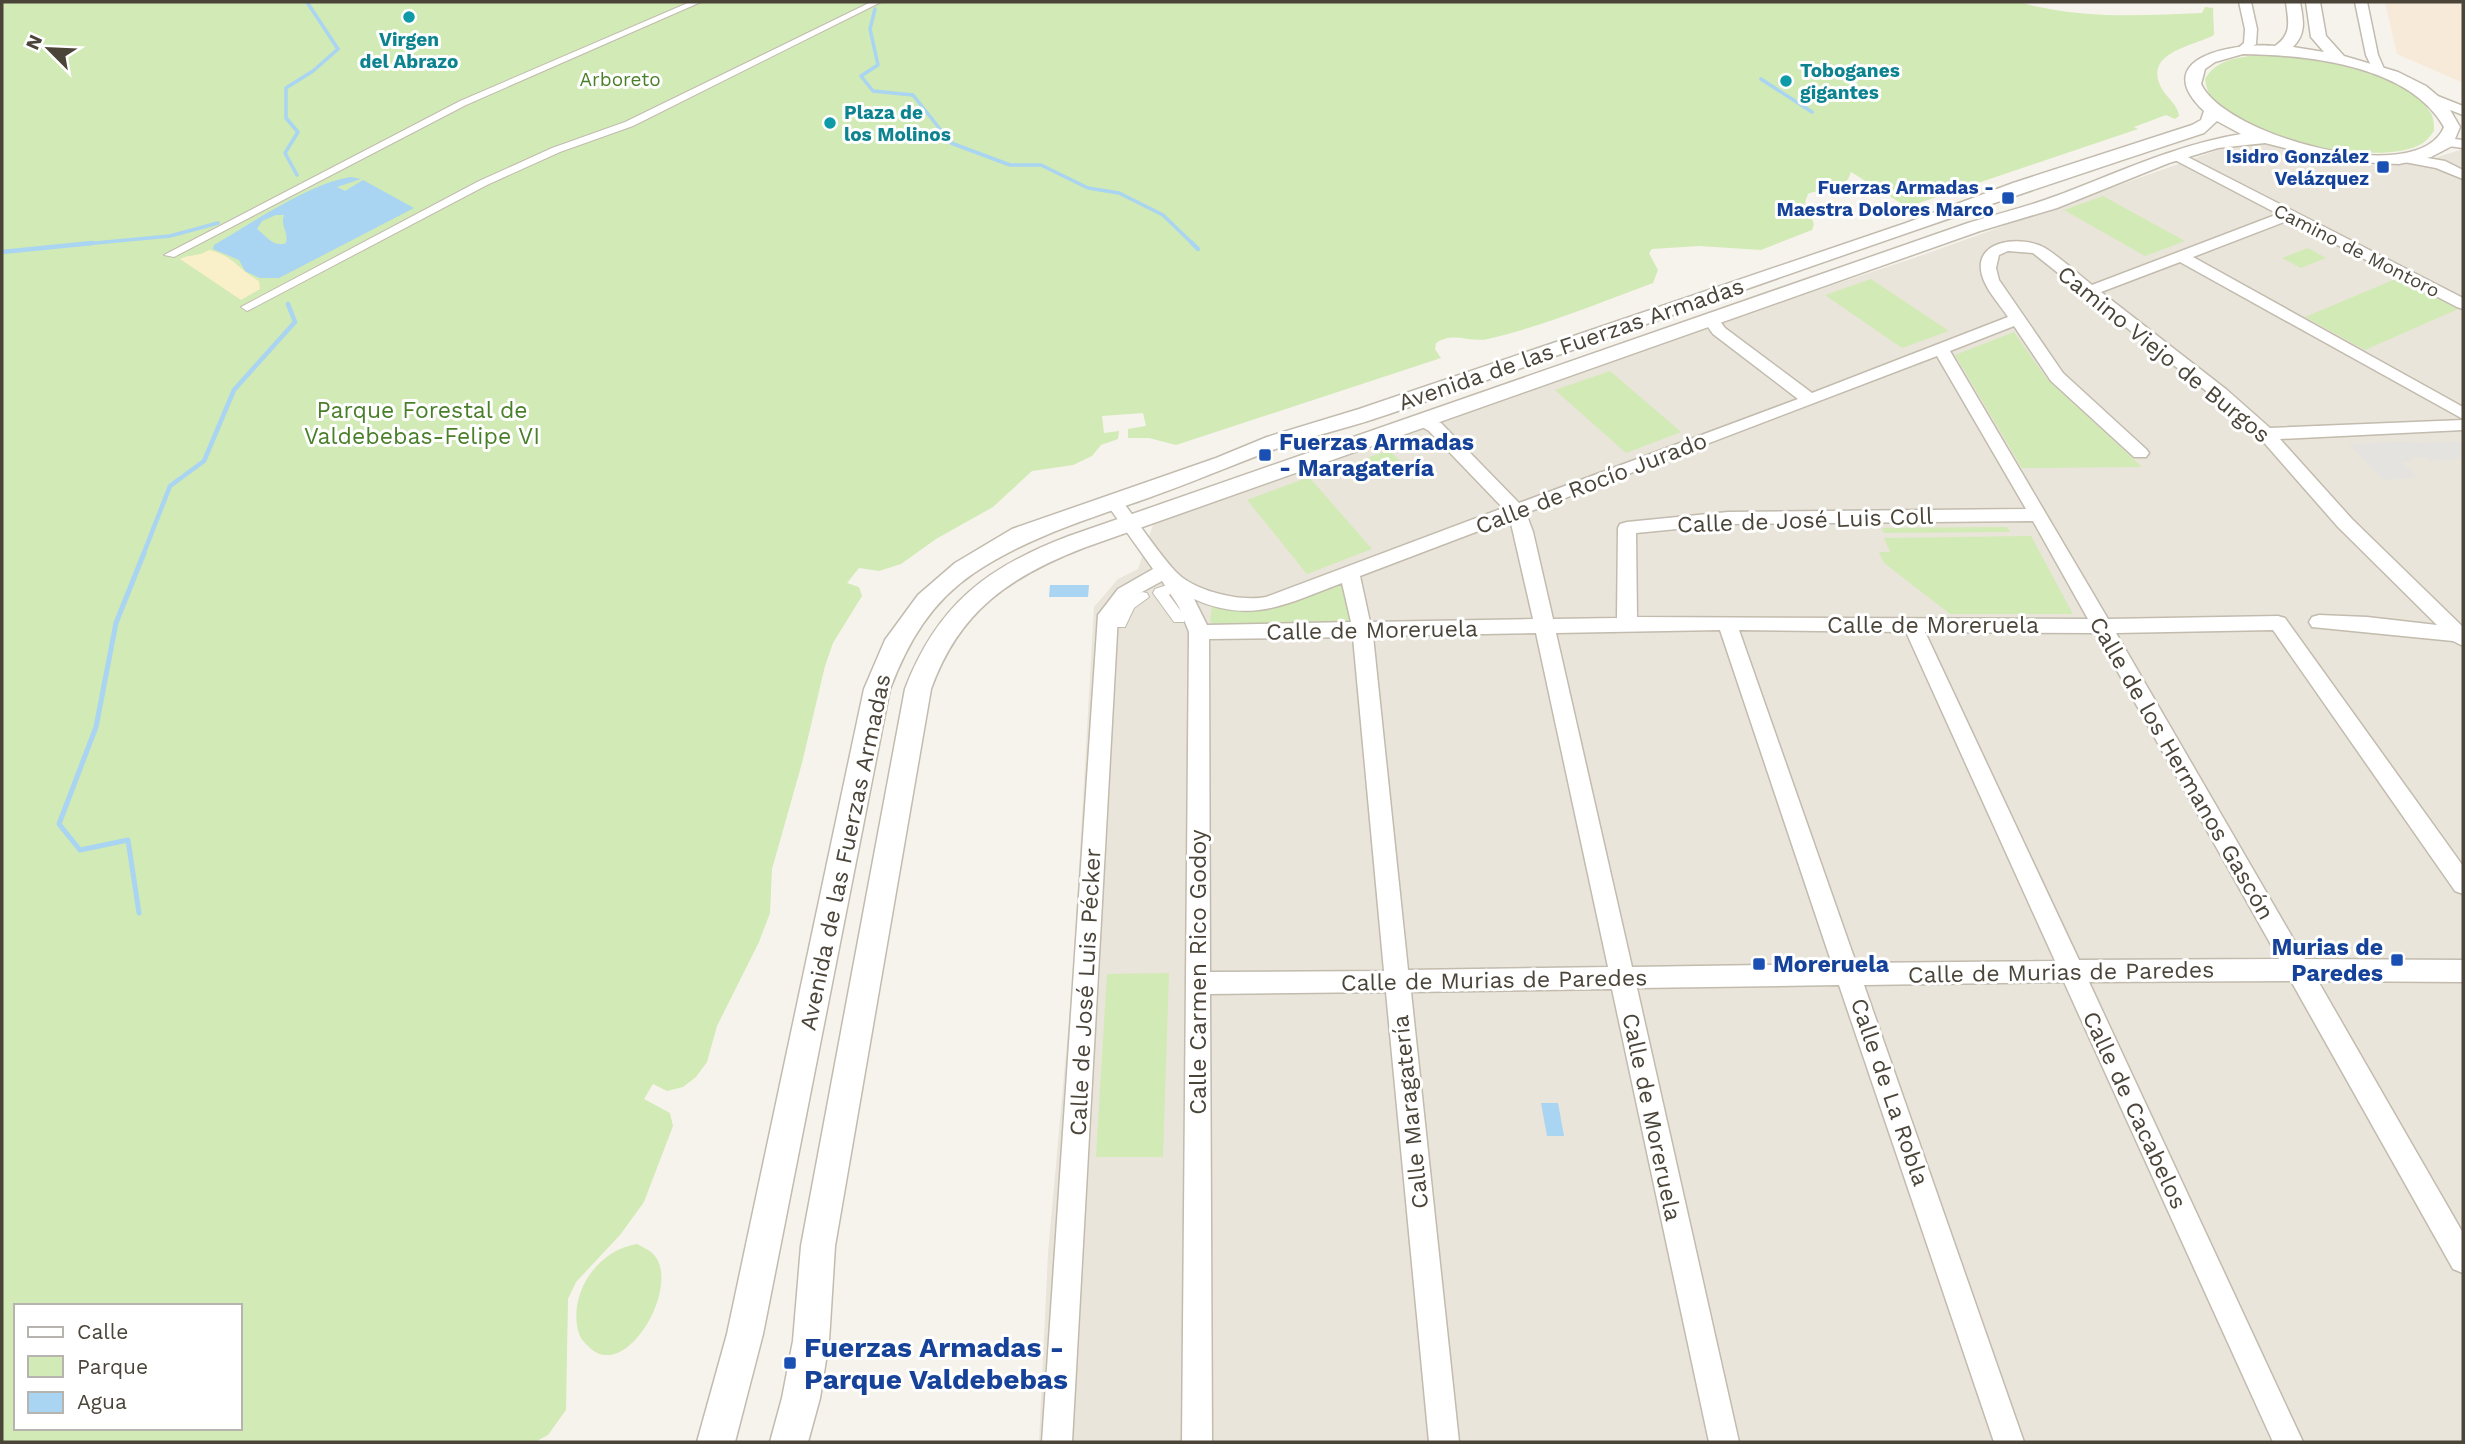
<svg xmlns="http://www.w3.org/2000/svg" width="2465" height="1444" viewBox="0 0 2465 1444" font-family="'Work Sans',sans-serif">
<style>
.residential{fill:#eae5da}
.commercial{fill:#f7ead8}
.green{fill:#d2eab5;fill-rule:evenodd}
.sand{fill:#f9efc9}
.parking{fill:#e5e3e0}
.water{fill:#a9d4f2;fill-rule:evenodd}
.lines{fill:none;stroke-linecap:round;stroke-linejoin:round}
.stream-far2{stroke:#a9d4f2;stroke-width:3.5}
.stream-far1{stroke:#a9d4f2;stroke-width:4.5}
.stream{stroke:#a9d4f2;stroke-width:5}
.pedestrian-casing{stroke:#c2bbae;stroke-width:2}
.minor-casing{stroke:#c2bbae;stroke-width:3}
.tertiary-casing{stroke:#c2bbae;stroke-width:3}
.pedestrian{fill:#fff;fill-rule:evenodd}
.minor{fill:#fff;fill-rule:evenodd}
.tertiary{fill:#fff;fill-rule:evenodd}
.culture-dot{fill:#0f9aa8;stroke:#fff;stroke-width:2.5}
.transit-dot{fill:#1a4fb4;stroke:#fff;stroke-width:2.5}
.labels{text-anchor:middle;stroke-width:6;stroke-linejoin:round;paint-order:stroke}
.far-culture-label{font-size:19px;font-weight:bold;fill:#0d838f;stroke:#fff;text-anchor:start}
.far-park-label{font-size:19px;fill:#4a7f2a;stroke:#fff}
.far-transit-label{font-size:19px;font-weight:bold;fill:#164399;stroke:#fff;text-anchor:end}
.far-street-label{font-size:19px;fill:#4b4439;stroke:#fff}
.street-label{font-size:23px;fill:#4b4439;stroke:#fff}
.park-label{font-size:23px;fill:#4a7f2a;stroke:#fff}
.transit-label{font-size:23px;font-weight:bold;fill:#164399;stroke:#fff;text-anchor:start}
.near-transit-label{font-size:28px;font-weight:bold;fill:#164399;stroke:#fff;text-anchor:start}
</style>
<rect width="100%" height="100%" fill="#f6f3ec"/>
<polygon class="residential" points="2246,140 2335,162 2381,166 2419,163 2463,149 2463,1442 1039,1442 1048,1253 1073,975 1094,607 1118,579 1138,569 1156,516 1588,366 1914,258"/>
<polygon class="commercial" points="2385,2 2463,2 2463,83 2397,54"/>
<g class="green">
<path d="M2 2H2019C2078 19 2141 16 2202 13L2205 7 2213 8 2214 35C2195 46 2141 52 2162 89 2167 98 2178 105 2179 116L2175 119 2166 115 2134 127 2138 129 1907 207 1851 172C1845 194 1823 187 1808 194L1805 202 1814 224 1812 230 1761 250 1699 246 1652 249 1649 253 1658 270 1653 283C1599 303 1544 326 1488 339 1470 343 1453 331 1436 343L1435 349 1441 358 1176 445 1149 438H1128V429L1146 426 1143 413 1102 416 1104 433 1119 431 1118 439 1101 445 1092 456 1073 465 1032 471 993 507 936 539 901 564 879 571 859 568 847 583 859 587 862 596 833 643 825 666 802 763 772 869 770 913 759 942 717 1026 707 1062 696 1077 683 1087 667 1091 653 1084 644 1099 670 1113 673 1126 644 1202 620 1235 576 1282 568 1299 566 1410 548 1435 535 1442H2ZM16 1306H240V1428H16Z"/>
<path d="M2258 55C2303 56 2408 70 2432 115 2434 120 2434 127 2434 131 2431 135 2427 140 2423 143 2381 170 2237 137 2210 95 2207 91 2206 84 2205 79 2217 59 2236 58 2258 55Z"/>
<polygon points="2103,196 2185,241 2145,256 2064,210"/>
<polygon points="2308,248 2326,258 2301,268 2282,258"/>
<polygon points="2398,278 2458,309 2365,350 2305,317"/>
<polygon points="1871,279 1949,331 1902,348 1825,295"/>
<polygon points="2014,332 2047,379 2142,467 2022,468 1955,355"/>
<polygon points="1610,371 1681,432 1626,453 1555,390"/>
<polygon points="1389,450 1403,464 1364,478 1351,464"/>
<polygon points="1309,477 1372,549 1307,574 1247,500"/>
<polygon points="2007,527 2010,532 1884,533 1882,528"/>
<polygon points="2031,536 2073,614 1950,614 1884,563 1879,552 1890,552 1884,538"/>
<polygon points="1338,584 1345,587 1352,620 1344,625 1213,625 1210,621 1212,605 1270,610"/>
<polygon points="1169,973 1163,1157 1096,1157 1107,974"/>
<path d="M637 1244C641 1246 647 1249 651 1252 685 1279 628 1383 590 1348 584 1342 580 1339 578 1330 569 1292 598 1250 637 1244Z"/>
</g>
<path class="sand" d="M209 250C236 257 237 269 259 281L260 289 241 300 180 259C190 254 198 257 209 250Z"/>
<polygon class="parking" points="2409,441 2412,443 2463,441 2463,459 2429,461 2425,457 2411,458 2413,461 2402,462 2418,478 2383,480 2349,444"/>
<g class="water">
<path d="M351 177 361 179 337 187 345 191 363 180 414 208 279 278H260L245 271 239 260 213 249 214 245C252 223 310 183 351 177ZM276 215H284C280 226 289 232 286 243 274 248 266 236 257 229L262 221Z"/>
<polygon points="1050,585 1089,585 1088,597 1049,597"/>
<polygon points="1541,1103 1558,1103 1564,1136 1547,1136"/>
</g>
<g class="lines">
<g class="stream-far2">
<polyline points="875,9 870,29 878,65 861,76 873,91 913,95 951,143 1010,165 1041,165 1088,188 1119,193 1163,215 1194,245"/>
<polyline points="1761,79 1812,112"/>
<polyline points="297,175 285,153 298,132 286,118 286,88 313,71 338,49 307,2"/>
<polyline points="74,245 170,236 218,223"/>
</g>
<g class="stream-far1">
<polyline points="1192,243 1198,249"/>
<polyline points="2,252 92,243"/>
<polyline points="143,555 170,486 204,461 234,390 295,322 288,304"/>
</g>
<polyline class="stream" points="139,913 128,840 80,850 59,824 96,727 116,623 144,553"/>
<defs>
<g id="pedestrian">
<polygon points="690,2 701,2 466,105 174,257 164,255 460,101"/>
<polygon points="871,2 881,2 633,126 560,152 487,185 251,309 247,311 241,307 479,181 552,148 625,122"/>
<polygon points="1167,585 1174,590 1169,595 1186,618 1184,622 1174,622 1153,593 1155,589"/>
<polygon points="1142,592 1147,593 1149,597 1134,608 1125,627 1115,627 1113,623 1123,601"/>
</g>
<g id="minor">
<polygon points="2239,2 2251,2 2257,29 2256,44 2243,53 2237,49 2244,43 2245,29"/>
<polygon points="2355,2 2367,2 2378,55 2385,71 2383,74 2375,74 2366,55"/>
<polygon points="2430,93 2463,106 2463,115 2425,100 2424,97"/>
<polygon points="2446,138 2463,140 2463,148 2441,145 2439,142"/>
<path d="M2178 152 2463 298V309L2457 307 2289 220 2193 257 2463 407V419L2180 262 2101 292 2227 390 2270 428 2463 420V430L2280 439 2352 519 2463 627V646L2453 641 2312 627 2309 622 2312 617 2319 615 2367 617 2437 625 2338 527 2260 438 2215 398 2033 253 2008 251 1999 255 1996 268 1999 280 2063 373 2146 449 2149 453 2146 457H2134L2051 381 2014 326 1950 351 2108 619 2278 616 2285 618 2463 866V894L2455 891 2273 630 2116 633 2305 959 2463 960V982L2318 981 2463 1233V1273L2453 1269 2291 981 2089 982 2303 1442H2273L2064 982 1864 985 2024 1442H1994L1839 985 1637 988 1739 1442H1709L1612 989 1411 992 1459 1442H1429L1386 992 1210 994 1212 1442H1182L1189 632 1179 607 1162 581 1131 598 1118 615 1072 1442H1042L1098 615 1118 589 1153 569 1111 510 1102 502 1105 498 1111 496 1123 502C1140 525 1156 550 1175 571 1193 591 1240 602 1266 597L1503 508 1429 431 1412 421 1415 417 1421 416 1441 423 1519 503 1798 399 1713 334 1703 320 1705 317H1717L1725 328 1812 393 2008 317C1999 303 1983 287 1981 270 1977 238 2025 236 2045 248 2061 258 2077 273 2092 285L2278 214 2173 159 2171 156ZM1937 356 2026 509 1728 512 1627 522 1620 524 1618 528 1617 618 1553 619 1533 532 1526 513ZM1510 519 1533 619 1370 622 1360 576ZM2033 521 2088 619 1637 617 1636 533 1728 524ZM1342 583 1351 622 1207 625 1194 599C1252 625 1288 603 1342 583ZM1720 630 1832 964 1632 967 1556 633ZM1739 630 1906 632 2055 961 1856 963ZM1925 632 2096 633 2279 959 2079 960ZM1536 633 1608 967 1408 970 1373 636ZM1353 637 1384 971 1210 972 1209 639Z"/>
<polygon points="2404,154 2445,161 2463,170 2463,179 2436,168 2399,161 2399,155"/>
</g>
<path id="tertiary" d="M2286 2H2300C2303 19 2307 33 2293 47L2324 52 2311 37 2306 2H2320L2326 36 2344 56 2398 72 2426 86 2446 103 2460 127 2452 146 2431 157 2399 164 2336 161 2265 143 2218 148 2169 163 2057 208 1980 231 1086 547C1010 576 959 611 931 689L835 1246 829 1341 820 1398 808 1442H770L782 1398 793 1341 801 1246 905 689C937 605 987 567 1069 536L1968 223C1997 214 2027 207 2056 196 2117 173 2176 145 2241 134L2217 121 2204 133C1931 222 1661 320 1389 414 1355 426 1319 434 1284 446 1239 462 1194 482 1148 498 1088 519 1028 537 974 573 931 602 908 642 890 689L763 1334 735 1442H697L727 1334 864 689 885 640 918 595 955 563 1012 529 1216 458 1267 437 1359 409 1906 223 2013 183 2192 125 2201 120 2204 111C2147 57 2235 42 2275 46 2293 34 2288 20 2286 2ZM2243 54C2307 55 2409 65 2444 127 2418 190 2225 136 2201 84L2205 69 2215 62Z"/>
</defs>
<use href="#pedestrian" class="pedestrian-casing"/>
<use href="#minor" class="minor-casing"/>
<use href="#tertiary" class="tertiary-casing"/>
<use href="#pedestrian" class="pedestrian"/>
<use href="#minor" class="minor"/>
<use href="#tertiary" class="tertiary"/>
</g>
<g class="culture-dot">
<circle cx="409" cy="17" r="7"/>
<circle cx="1786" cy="81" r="7"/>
<circle cx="830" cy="123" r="7"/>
</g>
<g class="transit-dot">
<rect x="2376" y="160" width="14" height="14" rx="3.5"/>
<rect x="2001" y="191" width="14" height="14" rx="3.5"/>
<rect x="1258" y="448" width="14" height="14" rx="3.5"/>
<rect x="2390" y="953" width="14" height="14" rx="3.5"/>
<rect x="1752" y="957" width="14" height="14" rx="3.5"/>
<rect x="783" y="1356" width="14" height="14" rx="3.5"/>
</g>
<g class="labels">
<g class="far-culture-label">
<text x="409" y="46" text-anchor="middle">Virgen<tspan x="409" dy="22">del Abrazo</tspan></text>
<text x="1800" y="77">Toboganes<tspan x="1800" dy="22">gigantes</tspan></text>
<text x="844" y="119">Plaza de<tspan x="844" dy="22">los Molinos</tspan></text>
</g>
<g class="far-park-label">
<text x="620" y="86">Arboreto</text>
</g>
<g class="far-transit-label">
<text x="2369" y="163">Isidro González<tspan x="2369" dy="22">Velázquez</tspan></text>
<text x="1994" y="194">Fuerzas Armadas -<tspan x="1994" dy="22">Maestra Dolores Marco</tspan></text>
</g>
<g class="far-street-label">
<text transform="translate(2357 250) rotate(27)" y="7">Camino de Montoro</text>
</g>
<g class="street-label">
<text transform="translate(1571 344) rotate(-19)" y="8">Avenida de las Fuerzas Armadas</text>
<text transform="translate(2164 354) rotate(39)" y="8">Camino Viejo de Burgos</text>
<text transform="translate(1591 483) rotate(-21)" y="8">Calle de Rocío Jurado</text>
<text transform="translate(1805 520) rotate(-2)" y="8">Calle de José Luis Coll</text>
<text x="1933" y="633">Calle de Moreruela</text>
<text transform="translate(1372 630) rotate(-1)" y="8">Calle de Moreruela</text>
<text transform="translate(2182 768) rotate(60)" y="8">Calle de los Hermanos Gascón</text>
<text transform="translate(845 852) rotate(-78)" y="8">Avenida de las Fuerzas Armadas</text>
<text transform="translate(1198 972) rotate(-90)" y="8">Calle Carmen Rico Godoy</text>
<text transform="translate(2061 972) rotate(-1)" y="8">Calle de Murias de Paredes</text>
<text transform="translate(1494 980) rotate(-1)" y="8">Calle de Murias de Paredes</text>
<text transform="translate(1085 992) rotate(-87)" y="8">Calle de José Luis Pécker</text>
<text transform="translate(1890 1092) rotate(71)" y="8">Calle de La Robla</text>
<text transform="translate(2135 1110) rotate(65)" y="8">Calle de Cacabelos</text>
<text transform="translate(1410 1112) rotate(-96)" y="8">Calle Maragatería</text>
<text transform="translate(1652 1117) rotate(78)" y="8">Calle de Moreruela</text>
</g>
<g class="park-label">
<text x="422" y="418">Parque Forestal de<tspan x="422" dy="26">Valdebebas-Felipe VI</tspan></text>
</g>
<g class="transit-label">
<text x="1279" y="450">Fuerzas Armadas<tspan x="1279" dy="26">- Maragatería</tspan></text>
<text x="2383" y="955" text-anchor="end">Murias de<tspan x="2383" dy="26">Paredes</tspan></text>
<text x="1773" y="972">Moreruela</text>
</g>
<g class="near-transit-label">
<text x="804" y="1357">Fuerzas Armadas -<tspan x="804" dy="32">Parque Valdebebas</tspan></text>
</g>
</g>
<rect width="2465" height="1444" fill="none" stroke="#4b4439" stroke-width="7"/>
<rect x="14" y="1304" width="228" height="126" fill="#ffffff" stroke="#b7b4b0" stroke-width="2"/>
<rect x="28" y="1327" width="35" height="10" fill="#ffffff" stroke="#b7b4b0" stroke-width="2"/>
<text x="77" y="1339" font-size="21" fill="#4b4439">Calle</text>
<rect x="28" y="1356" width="35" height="21" fill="#d2eab5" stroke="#b7b4b0" stroke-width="2"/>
<text x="77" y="1374" font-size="21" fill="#4b4439">Parque</text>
<rect x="28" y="1392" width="35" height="21" fill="#a9d4f2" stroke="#b7b4b0" stroke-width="2"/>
<text x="77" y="1409" font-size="21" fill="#4b4439">Agua</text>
<g transform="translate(49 49) rotate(294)" stroke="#ffffff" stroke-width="5" paint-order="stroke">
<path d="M0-5L12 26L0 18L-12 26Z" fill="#4b4439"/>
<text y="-10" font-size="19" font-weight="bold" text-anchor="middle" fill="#4b4439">N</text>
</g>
</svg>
